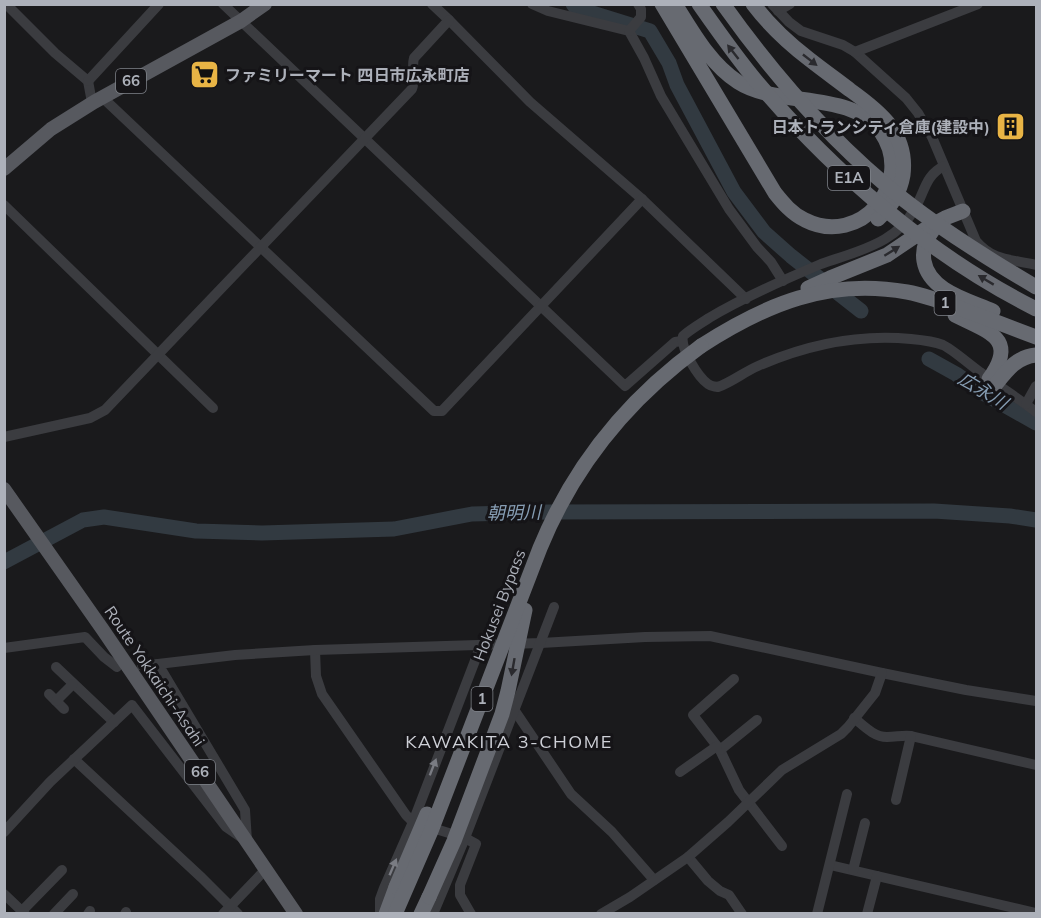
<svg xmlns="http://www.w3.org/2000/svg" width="1041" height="918" viewBox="0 0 1041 918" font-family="Mulish,'Noto Sans JP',sans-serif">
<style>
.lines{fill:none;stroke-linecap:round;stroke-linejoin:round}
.river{stroke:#323a41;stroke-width:15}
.minor-tunnel{stroke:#37383c;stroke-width:10;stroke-dasharray:10 5;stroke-linecap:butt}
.minor{stroke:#3b3c40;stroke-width:10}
.major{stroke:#57595f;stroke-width:14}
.highway{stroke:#676a71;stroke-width:15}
.highway-bridge{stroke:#676a71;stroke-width:15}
.oneway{fill:#2a2a2e}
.oneway2{fill:#7a7c83}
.labels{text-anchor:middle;stroke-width:6;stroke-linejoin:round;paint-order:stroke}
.shield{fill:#151417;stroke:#7f8289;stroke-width:1.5}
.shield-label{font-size:15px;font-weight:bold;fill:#adb1ba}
.poi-label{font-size:16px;font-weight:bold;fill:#adb1ba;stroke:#151417;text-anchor:start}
.street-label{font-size:16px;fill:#adb1ba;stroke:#151417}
.water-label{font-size:18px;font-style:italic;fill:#869db3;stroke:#151417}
.neighbourhood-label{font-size:18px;letter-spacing:1.5px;fill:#ced0d7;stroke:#151417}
</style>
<rect width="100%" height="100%" fill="#1a1a1c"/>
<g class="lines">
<g class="river">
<polyline points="573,4 576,8 650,31 669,63 677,85 734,192 764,232 791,256 861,311"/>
<polyline points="929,359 956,374 983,393 1036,423"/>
<polyline points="4,562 83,520 104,517 196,531 262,533 394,529 472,514 544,512 934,511 1010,516 1036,520"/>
</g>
<polyline class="minor-tunnel" points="122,666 158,664"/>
<g class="minor">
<polyline points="6,4 55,53 88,81 91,97 94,102"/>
<polyline points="223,4 625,386 675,342 682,341"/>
<polyline points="432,4 449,20 530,102 642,199 746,299"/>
<polyline points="532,4 548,11 629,31 644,58 661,96 729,209 757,247 771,262 783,281"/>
<path d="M772 4 789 22 801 31 843 45 855 52 906 98 918 113 932 137 976 241C994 262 1012 259 1036 265"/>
<polyline points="778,11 790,4"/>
<polyline points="629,31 641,17 641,9 638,4"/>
<polyline points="855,52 978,4"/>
<polyline points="88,81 159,4"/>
<polyline points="102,97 434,411 442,411 642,199"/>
<path d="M944 166C924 176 925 193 914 210 907 222 897 232 885 239 865 251 843 256 821 264 783 280 744 297 709 318 700 324 691 329 683 336 680 348 698 377 708 384 712 387 713 386 718 387 732 382 744 372 758 366 806 345 859 334 911 339 922 340 933 341 943 345 952 349 970 365 980 372 998 386 1018 398 1036 412"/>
<polyline points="4,205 213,408"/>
<polyline points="1026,404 1036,386"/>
<path d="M4 437 90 418 105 410 412 89C416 79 411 68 414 58L449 20"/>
<polyline points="4,648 85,637 104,657 117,667"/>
<polyline points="315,650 316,676 322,694 406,815 413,822 465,838 476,844 460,885 460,895 471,914"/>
<polyline points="56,667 114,722"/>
<polyline points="734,679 693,715 720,750 739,790 782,846"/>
<polyline points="49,694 64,709"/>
<polyline points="56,701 73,684"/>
<polyline points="515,711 571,794 612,832 654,880"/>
<path d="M854 718C864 726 874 737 887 737 896 737 903 735 911 736L1036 765"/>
<polyline points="720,750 757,720"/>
<polyline points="74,759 202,878 238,914"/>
<polyline points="680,772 717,746"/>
<polyline points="896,800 911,736"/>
<polyline points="4,832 50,782 132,705 226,827 242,838"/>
<polyline points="247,841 245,810 158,664 235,655 315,650 541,643 645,637 710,636 882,673 966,690 1036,701"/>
<polyline points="688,857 708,881 720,891 729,895 742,914"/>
<polyline points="830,865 1036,913"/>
<polyline points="853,870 865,823"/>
<polyline points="4,894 25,914"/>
<polyline points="22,911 62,870"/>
<polyline points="54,914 73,894"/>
<polyline points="88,914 90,911"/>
<polyline points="125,914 126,912"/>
<polyline points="223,914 266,869"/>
<polyline points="380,914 380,899 384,888 413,822 481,645"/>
<polyline points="433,914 465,838 554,607"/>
<polyline points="601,914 630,897 688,857 728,822 782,770 841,734 848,727 875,693 882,673"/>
<polyline points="817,914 847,794"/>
<polyline points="867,914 877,876"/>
</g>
<g class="major">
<polyline points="4,169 51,129 94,102 241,21 265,4"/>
<polyline points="4,489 103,630 296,914"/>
</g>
<g class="highway">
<path d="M662 4 775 193C783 203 792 214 805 220 860 248 916 183 881 132 852 90 778 108 738 82 710 64 692 31 675 4"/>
<path d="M753 4C769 25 788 43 809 59 823 70 837 80 850 90 881 112 908 134 903 175 900 193 891 207 878 219"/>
<path d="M933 230C926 239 922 249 924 261 929 291 968 300 993 311"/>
<polyline points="808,288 830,278 887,255 930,226 945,218 963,211"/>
<path d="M955 315C988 332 1019 338 989 379"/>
<path d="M701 346C766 304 828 278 907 292 929 296 951 305 972 313 994 321 1015 329 1036 337"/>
<path d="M996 384C1008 369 1017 357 1036 355"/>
<polyline points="386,914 396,887"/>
<polyline points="421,914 429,897"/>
</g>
<g class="highway-bridge">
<path d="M699 4C718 31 736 57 757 82 834 173 929 255 1036 309"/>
<path d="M723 4C775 77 833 144 903 199 945 232 990 260 1036 287"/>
<polyline points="396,887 427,814"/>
<polyline points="429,897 454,841 502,714 508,691 525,610"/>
<path d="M395 914 431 831 540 548C574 465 629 398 701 346"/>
</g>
</g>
<defs><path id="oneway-solid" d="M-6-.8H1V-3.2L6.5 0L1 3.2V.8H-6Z" transform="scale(1.5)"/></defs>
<g class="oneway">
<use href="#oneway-solid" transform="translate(733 52) rotate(-128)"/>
<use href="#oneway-solid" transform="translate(810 60) rotate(38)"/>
<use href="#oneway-solid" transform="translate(892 251) rotate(-32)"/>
<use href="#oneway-solid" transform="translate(986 280) rotate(-149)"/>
<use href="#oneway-solid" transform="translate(513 667) rotate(100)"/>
</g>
<g class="oneway2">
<use href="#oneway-solid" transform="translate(433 767) rotate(-69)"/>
<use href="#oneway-solid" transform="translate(393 867) rotate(-67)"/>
</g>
<defs>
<symbol id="supermarket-square" viewBox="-11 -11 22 22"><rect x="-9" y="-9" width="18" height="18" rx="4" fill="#e8b445" stroke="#151417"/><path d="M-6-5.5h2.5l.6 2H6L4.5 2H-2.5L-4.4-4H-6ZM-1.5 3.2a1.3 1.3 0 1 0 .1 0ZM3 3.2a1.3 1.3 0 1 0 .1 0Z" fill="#111"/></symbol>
<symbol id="building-square" viewBox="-11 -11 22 22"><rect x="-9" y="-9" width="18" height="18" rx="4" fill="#e8b445" stroke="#151417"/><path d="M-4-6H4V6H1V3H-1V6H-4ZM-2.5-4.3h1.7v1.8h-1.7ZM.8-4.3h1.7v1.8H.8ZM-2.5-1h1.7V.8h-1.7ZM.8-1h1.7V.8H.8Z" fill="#111"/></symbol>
</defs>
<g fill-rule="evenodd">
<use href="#supermarket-square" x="188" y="58" width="33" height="33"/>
<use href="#building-square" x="994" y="110" width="33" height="33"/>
</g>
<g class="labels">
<g class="shield">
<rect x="116" y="69" width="30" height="24" rx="4.5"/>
<rect x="828" y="166" width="42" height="24" rx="4.5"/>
<rect x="934.5" y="291" width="21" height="24" rx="4.5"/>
<rect x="471.5" y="687" width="21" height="24" rx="4.5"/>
<rect x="185" y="760" width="30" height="24" rx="4.5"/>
</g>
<g class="shield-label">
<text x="131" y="86">66</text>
<text x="849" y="183">E1A</text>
<text x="945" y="308">1</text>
<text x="482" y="704">1</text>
<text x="200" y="777">66</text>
</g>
<g class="poi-label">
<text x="225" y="81">ファミリーマート 四日市広永町店</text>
<text x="990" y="133" text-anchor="end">日本トランシティ倉庫(建設中)</text>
</g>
<g class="street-label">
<text transform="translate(499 605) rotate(-69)" y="6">Hokusei Bypass</text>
<text transform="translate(155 676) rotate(56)" y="6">Route Yokkaichi-Asahi</text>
</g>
<g class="water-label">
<text transform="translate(983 391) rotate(31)" y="6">広永川</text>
<text transform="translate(514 513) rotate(-1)" y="6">朝明川</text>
</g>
<g class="neighbourhood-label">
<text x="509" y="748">KAWAKITA 3-CHOME</text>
</g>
</g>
<rect width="1041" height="918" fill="none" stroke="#adb1ba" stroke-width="12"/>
</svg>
